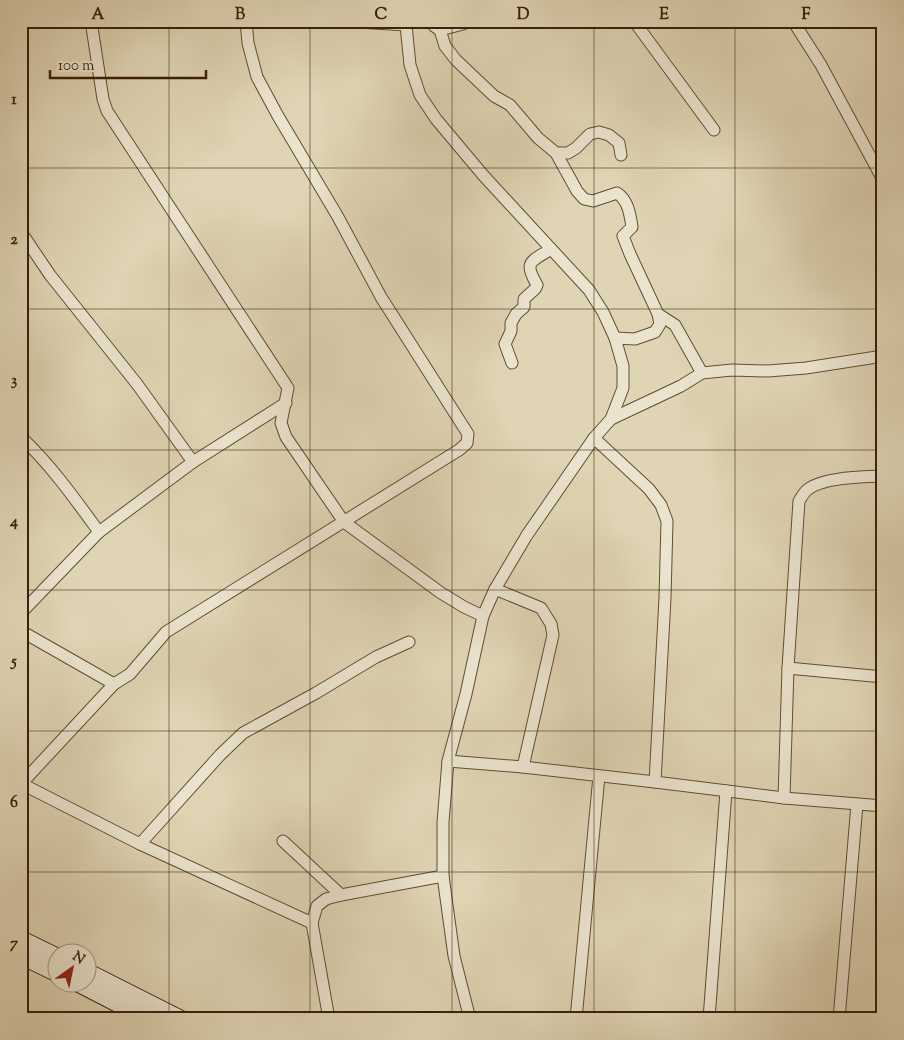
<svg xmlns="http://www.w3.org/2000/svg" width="904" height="1040" viewBox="0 0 904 1040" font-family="'Sorts Mill Goudy',serif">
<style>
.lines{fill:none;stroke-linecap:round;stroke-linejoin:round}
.street-casing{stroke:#624c32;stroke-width:13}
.secondary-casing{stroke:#391f07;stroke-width:18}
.street{stroke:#eae3ce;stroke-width:11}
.secondary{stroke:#eae3ce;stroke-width:16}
.grid{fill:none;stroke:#391f07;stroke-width:1;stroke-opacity:0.55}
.neatline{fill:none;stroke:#391f07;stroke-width:2}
.grid-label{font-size:16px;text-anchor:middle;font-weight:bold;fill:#391f07}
</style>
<rect width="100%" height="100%" fill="#dfd4b4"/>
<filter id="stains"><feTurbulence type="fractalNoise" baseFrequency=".004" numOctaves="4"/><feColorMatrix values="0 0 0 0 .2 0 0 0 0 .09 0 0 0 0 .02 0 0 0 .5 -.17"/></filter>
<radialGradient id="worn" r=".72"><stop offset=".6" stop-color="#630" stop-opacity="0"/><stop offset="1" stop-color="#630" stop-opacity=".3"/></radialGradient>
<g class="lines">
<defs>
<g id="street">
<polyline points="91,21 103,99 107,111 288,388 281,423 286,437 344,522 441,593 464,607 483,616"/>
<polyline points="342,21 406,25"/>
<polyline points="407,21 406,25 410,65 420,95 436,119 483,175 589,290 603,312 615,338 623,366 623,388 611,419 594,438 527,535 495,589 483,616 466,694 448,761 443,822 443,876 454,956 470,1019"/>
<polyline points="430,21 434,26 440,30 463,24 468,21"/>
<polyline points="634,21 714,130"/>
<polyline points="793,21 821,65 883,180"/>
<path d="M440 30 445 46 456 60 494 96 510 105 538 138 556 153 577 191 584 199 593 201 617 193C628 200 630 214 632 227L623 236 630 254 658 314 660 324 655 332 635 339 615 338"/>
<polyline points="556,153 568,153 576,148 590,134 599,132 609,135 619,143 621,155"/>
<polyline points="21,232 50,275 137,384 193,462"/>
<polyline points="658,314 675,325 702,373"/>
<path d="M512 363 505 344 511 331V323L516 314 524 307V299L535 289 537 285C523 261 531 262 551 249"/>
<polyline points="611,419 681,386 702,373 732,370 768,371 806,368 883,356"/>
<path d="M21 437C51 465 75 499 99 532"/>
<polyline points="594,438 649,489 661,505 667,521 665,598 655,782 784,798 883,806"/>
<polyline points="495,589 541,608 551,624 553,635 523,767"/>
<polyline points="21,613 99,532 193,462 286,403"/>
<polyline points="21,631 114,684"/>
<polyline points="788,668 883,677"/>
<polyline points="448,761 523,767 655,782"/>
<polyline points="21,784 114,684 130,674 166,632 459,450 467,443 468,434 381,297 338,217 278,116 257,77 248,43 246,21"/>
<polyline points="22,784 140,844 312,923"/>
<path d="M784 798 788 668 799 501C801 498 803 494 806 491 820 477 863 477 883 476"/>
<polyline points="283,841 341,895"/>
<polyline points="140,844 220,755 243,733 316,693 376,657 409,642"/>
<polyline points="329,1019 312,923 317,906 326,899 341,895 443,876"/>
<polyline points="576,1019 599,776"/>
<polyline points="709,1019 726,791"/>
<polyline points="839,1019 857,804"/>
</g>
<g id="secondary">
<polyline points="21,939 58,957"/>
<polyline points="21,956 58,974"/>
<polyline points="88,972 181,1019"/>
<polyline points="75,982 147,1019"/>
</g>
</defs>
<use href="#street" class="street-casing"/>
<use href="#secondary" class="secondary-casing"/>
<use href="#street" class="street"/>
<use href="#secondary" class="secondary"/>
</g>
<path class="grid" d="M169 21V1019M310 21V1019M452 21V1019M594 21V1019M735 21V1019M21 168H883M21 309H883M21 450H883M21 590H883M21 731H883M21 872H883"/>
<rect width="904" height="1040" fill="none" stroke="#dfd4b4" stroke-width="55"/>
<g transform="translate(72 968) rotate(33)"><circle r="24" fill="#eae3ce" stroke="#a3957e"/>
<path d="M0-4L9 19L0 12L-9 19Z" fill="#8f2418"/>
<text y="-8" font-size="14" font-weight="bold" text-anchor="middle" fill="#391f07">N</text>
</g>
<path d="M50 70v8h156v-8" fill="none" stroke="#391f07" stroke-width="2.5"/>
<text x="58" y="70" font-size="15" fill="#391f07" stroke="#eae3ce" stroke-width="4" paint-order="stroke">100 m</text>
<rect x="28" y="28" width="848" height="984" class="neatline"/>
<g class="grid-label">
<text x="98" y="19">A</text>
<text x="240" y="19">B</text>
<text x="381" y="19">C</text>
<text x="523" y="19">D</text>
<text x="664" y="19">E</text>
<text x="806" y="19">F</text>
<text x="14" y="104">1</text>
<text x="14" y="244">2</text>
<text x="14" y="385">3</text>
<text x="14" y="526">4</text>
<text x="14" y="666">5</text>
<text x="14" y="807">6</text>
<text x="14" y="948">7</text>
</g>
<rect width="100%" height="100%" filter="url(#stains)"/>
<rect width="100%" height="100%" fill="url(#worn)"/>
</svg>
